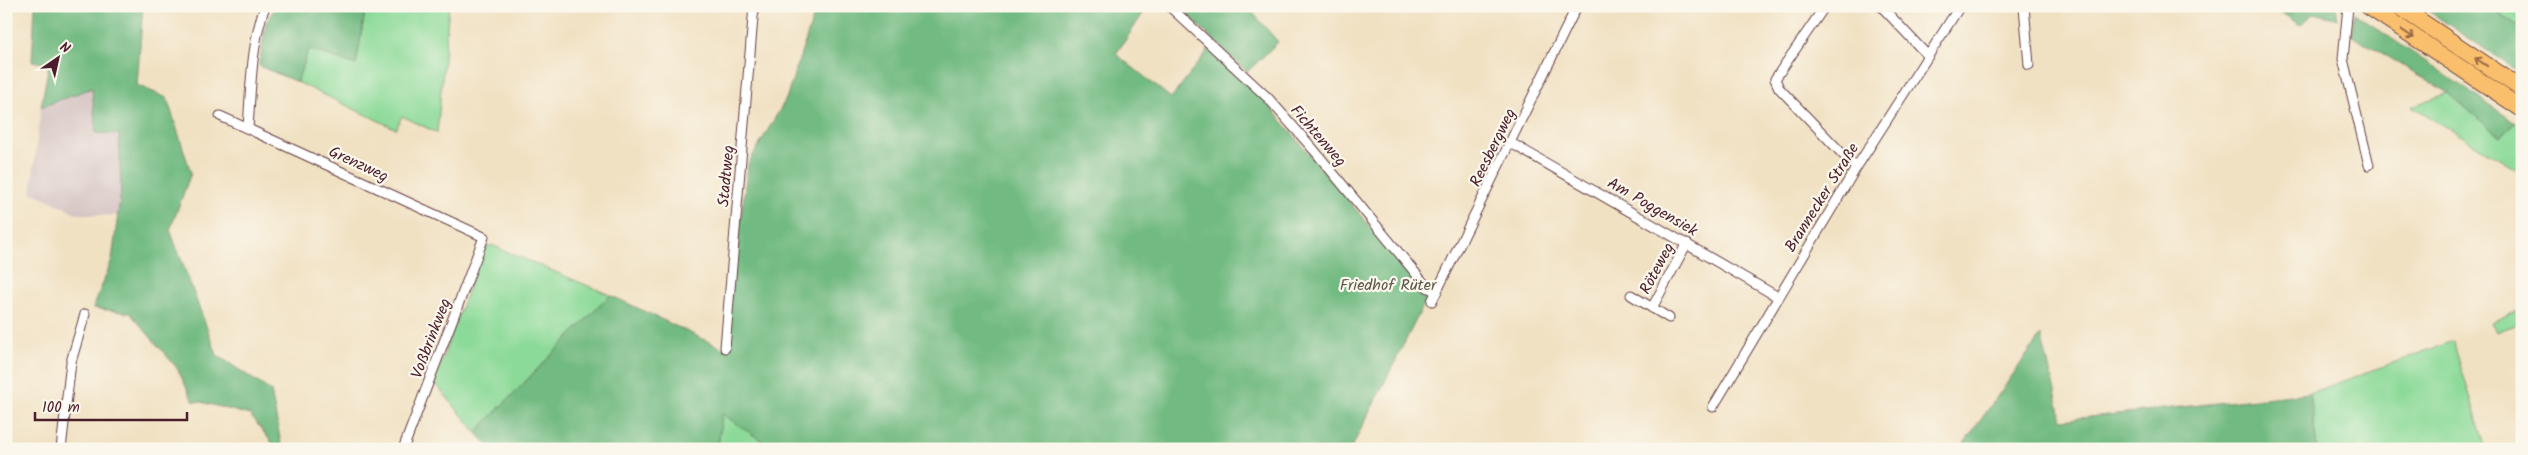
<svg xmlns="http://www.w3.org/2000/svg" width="2528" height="455" viewBox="0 0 2528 455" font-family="Kalam,sans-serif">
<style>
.industrial{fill:#d1bfbf}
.green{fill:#8cda99;stroke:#6b7c62}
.forest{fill:#71ba81;stroke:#5e6c56}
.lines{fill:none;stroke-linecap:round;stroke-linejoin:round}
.minor-casing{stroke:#633c42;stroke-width:11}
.motorway-casing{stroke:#633c42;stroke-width:18}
.minor{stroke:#fff;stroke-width:9}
.motorway{stroke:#f9bf6c;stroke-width:16}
.oneway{stroke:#996748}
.labels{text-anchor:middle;stroke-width:4.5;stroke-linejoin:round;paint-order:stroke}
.street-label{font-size:16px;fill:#4a1f2b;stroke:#fbf7ec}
.park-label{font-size:16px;fill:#5e574c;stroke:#fbf7ec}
</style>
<rect width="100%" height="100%" fill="#fbf7ec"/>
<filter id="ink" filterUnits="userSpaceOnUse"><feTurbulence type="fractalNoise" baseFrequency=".02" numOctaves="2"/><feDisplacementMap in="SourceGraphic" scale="10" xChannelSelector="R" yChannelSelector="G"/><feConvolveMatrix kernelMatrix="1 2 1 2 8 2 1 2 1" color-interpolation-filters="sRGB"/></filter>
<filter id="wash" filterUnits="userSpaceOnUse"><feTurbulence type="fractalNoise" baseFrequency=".0096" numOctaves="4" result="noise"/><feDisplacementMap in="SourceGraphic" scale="20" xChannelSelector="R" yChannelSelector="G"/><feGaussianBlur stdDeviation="1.12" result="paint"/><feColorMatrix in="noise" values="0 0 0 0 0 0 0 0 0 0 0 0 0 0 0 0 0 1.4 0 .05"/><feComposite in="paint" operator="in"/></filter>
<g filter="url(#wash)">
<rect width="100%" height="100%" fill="#f1e1c3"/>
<polygon class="industrial" points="92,87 96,133 119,133 121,191 118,216 78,214 41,196 31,193 41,107"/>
<g class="green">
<polygon points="366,6 449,6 437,133 402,116 396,129 297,82 309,49 356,65"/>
<polygon points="2491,6 2522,6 2522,29"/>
<polygon points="2448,93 2500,137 2516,123 2522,128 2522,173 2412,106"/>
<polygon points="491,245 610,295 476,432 434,382 482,251"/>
<polygon points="2522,309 2522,322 2497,332 2492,322"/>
<polygon points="2453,341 2486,449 2317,449 2310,393"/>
<polygon points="722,413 774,449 718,449"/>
</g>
<g class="forest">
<polygon points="35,6 143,6 137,85 167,98 191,173 170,230 217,355 271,391 282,449 277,449 250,415 201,402 193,401 177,368 130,313 93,308 112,260 121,191 119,134 96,133 92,88 41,107 49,64 32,61"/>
<polygon points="276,6 366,6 356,65 309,49 297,82 259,66 266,23"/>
<polygon points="817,6 1148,6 1116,54 1171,98 1210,48 1266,102 1428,296 1351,449 774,449 722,414 718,449 491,449 476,432 610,295 724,349 748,164 786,99"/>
<polygon points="1178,6 1247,6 1278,42 1247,72"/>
<polygon points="2272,6 2336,6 2338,19 2315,13 2300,25"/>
<polygon points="2421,6 2491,6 2522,29 2522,74"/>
<polygon points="2354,13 2516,123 2500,137 2448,93 2352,35"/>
<polygon points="2041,335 2062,420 2310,393 2317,449 1960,449"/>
</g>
</g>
<g filter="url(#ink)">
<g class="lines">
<defs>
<g id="minor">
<polyline points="1169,6 1268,98 1314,150 1427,287 1437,292"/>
<polyline points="1825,6 1775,79 1779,88 1856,168"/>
<polyline points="1881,6 1928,56"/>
<polyline points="2024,6 2029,65"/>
<polyline points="2348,6 2343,59 2369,165"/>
<polyline points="220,116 484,237 403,449"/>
<path d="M248 128C251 87 251 45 265 6"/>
<polyline points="1511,143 1778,297"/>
<polyline points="1631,295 1669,318"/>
<polyline points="1432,301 1577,6"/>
<polyline points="1652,308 1687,243"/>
<polyline points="725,348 754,6"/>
<polyline points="1713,407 1856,168 1960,6"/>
<polyline points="61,449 71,362 85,314"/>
</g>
<g id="motorway">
<polyline points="2368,6 2522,109"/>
<polyline points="2398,6 2522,89"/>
</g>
</defs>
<use href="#minor" class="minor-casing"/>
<use href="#motorway" class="motorway-casing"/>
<use href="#minor" class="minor"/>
<use href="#motorway" class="motorway"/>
</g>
<defs><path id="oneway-shaft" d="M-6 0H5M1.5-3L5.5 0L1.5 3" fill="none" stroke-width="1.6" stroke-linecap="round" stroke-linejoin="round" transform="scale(1.25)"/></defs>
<g class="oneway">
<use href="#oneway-shaft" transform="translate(2408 34) rotate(34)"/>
<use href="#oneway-shaft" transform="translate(2481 62) rotate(-146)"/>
</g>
</g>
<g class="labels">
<g class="street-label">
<text transform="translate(1319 135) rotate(49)" y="6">Fichtenweg</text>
<text transform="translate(1492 147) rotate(-64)" y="6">Reesbergweg</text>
<text transform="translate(359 163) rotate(25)" y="6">Grenzweg</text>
<text transform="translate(725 176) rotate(-85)" y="6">Stadtweg</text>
<text transform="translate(1821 197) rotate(-58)" y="6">Brannecker Straße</text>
<text transform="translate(1653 206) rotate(30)" y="6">Am Poggensiek</text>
<text transform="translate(1656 268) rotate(-62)" y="6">Röteweg</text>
<text transform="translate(430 338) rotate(-69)" y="6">Voßbrinkweg</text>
</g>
<g class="park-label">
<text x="1388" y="290">Friedhof Rüter</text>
</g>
</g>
<rect width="2528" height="455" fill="none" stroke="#fbf7ec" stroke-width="25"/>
<g transform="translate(58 58) rotate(34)" stroke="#fbf7ec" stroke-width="4" paint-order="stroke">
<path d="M0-4L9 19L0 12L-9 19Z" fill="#4a1f2b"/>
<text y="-8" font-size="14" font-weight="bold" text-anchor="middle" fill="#4a1f2b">N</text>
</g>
<path d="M35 412v8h152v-8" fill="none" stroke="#4a1f2b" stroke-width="2.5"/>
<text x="42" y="412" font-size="15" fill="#4a1f2b" stroke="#fbf7ec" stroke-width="4" paint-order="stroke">100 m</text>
</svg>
